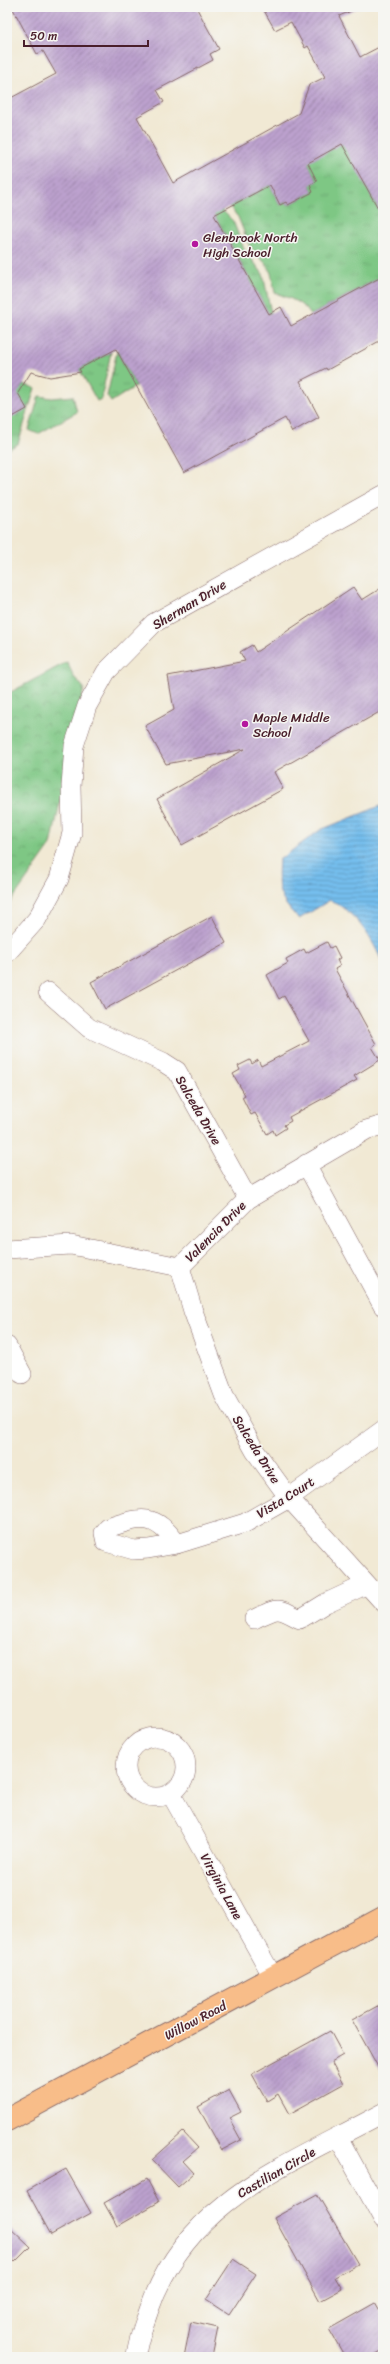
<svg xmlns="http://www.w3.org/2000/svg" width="390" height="2364" viewBox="0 0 390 2364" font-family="Sriracha,sans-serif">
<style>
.grass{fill:url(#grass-tufts);stroke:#647358}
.park{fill:url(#park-crowns);stroke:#647358}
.water{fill:url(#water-rules);stroke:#606e8c}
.building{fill:url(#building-hatch)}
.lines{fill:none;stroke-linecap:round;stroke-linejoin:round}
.minor-casing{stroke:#846666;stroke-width:20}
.major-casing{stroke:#846666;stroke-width:24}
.minor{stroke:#fff;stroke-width:19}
.major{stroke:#f8bd89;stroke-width:22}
.poi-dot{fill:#b5179e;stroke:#f6f6f2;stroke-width:1.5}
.labels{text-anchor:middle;stroke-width:3;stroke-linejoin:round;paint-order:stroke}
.poi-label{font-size:13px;fill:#4a1f2b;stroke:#f6f6f2;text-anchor:start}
.street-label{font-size:13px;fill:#4a1f2b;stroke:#f6f6f2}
</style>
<defs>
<pattern id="grass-tufts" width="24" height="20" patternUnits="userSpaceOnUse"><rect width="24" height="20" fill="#7ec784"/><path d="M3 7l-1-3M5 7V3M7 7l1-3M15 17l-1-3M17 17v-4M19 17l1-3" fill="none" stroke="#6eaa72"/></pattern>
<pattern id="park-crowns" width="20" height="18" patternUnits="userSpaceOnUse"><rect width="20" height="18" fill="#7ec784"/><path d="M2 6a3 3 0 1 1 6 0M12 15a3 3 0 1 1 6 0" fill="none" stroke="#6eaa72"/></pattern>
<pattern id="water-rules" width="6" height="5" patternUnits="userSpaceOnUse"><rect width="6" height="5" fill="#75beed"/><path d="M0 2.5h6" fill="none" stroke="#629ac0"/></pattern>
<pattern id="building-hatch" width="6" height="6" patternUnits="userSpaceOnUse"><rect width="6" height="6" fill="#bca1ce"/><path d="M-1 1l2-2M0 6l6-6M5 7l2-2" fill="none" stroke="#9b83a7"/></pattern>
</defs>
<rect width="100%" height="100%" fill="#f6f6f2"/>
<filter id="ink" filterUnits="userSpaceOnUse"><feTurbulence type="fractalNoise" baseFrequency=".025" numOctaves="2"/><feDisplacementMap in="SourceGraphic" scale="8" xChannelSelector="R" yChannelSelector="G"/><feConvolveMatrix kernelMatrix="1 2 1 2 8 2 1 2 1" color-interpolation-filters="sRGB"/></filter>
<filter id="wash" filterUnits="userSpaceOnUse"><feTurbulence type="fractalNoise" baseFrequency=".012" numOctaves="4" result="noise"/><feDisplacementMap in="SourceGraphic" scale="16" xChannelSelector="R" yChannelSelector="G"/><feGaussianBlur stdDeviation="0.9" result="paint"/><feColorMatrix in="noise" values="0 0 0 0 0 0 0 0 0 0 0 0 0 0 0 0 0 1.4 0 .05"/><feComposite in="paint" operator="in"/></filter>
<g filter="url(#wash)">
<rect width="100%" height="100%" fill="#f1e9d4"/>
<g class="grass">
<path d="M338 135 383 217V276L311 315C302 302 290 298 275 293L271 273 266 264 250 247 238 217 225 201 221 185 233 205 270 185 280 205 286 202 288 205 313 192 310 185 317 181 308 163Z"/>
<polygon points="205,198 211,199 233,221 244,249 263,274 271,313 269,314"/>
<polygon points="117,351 136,386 111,402 107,396"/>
<polygon points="111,352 101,399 97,401 79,369"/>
<polygon points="7,371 23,384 35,388 18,444 7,450"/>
<polygon points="39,396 52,398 73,396 77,412 38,434 29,430"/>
</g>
<polygon class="park" points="67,662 74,677 84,688 51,845 7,907 7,694"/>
<path class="water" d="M383 805V964C372 938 356 912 330 900L299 919C277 897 277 890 279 860L320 830Z"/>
<g id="blocks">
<g class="building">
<polygon points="12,7 196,7 219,49 210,54 213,60 157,90 164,102 137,117 173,183 299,113 309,85 325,77 308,46 305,48 291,22 275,30 262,7 361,7 339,16 360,57 383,45 383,217 342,144 308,163 317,181 310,185 313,192 288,205 286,202 280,205 270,185 214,215 269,314 281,307 291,326 383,276 383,339 327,370 326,368 300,381 319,417 292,432 285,418 184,473 116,349 79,369 81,372 50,377 31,372 18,393 27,409 7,420 7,100 56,74 43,51 37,54"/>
<polygon points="353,587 362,600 383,587 383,710 274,772 283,789 182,845 157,799 245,749 166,764 145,726 174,710 168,676 245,661 240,652 252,645 256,652"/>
<polygon points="212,916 226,943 105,1009 91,982"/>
<polygon points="327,942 330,948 334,946 340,958 337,960 340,966 335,969 376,1044 372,1047 380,1060 354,1076 357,1080 289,1117 291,1121 284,1125 286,1128 275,1135 273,1130 267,1134 255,1113 251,1115 242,1097 245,1095 233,1074 240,1070 238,1066 250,1060 252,1064 258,1060 261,1066 309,1041 284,996 279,999 267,975 288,963 286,959 304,949 306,953"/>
<polygon points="383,2003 383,2076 352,2020"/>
<polygon points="330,2031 343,2055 331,2062 343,2084 289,2114 278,2094 267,2101 252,2074"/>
<polygon points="229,2090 241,2112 229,2118 241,2140 222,2150 198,2107"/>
<polygon points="183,2132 198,2148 183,2161 194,2173 178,2187 152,2160"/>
<polygon points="66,2169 91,2213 51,2235 27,2191"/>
<polygon points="147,2179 159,2202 117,2226 104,2203"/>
<polygon points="317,2194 358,2264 335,2277 342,2289 320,2301 274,2218"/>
<polygon points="7,2225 30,2247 15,2262 7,2255"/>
<polygon points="233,2259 256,2274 229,2315 206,2300"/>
<polygon points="375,2303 383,2317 383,2350 371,2357 345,2357 329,2329"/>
<polygon points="191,2322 218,2328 212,2357 184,2357"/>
</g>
</g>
</g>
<g filter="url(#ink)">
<use href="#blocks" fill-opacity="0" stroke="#846666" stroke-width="1"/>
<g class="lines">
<defs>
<g id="minor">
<polyline points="7,953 37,919 59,879 72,833 71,786 74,746 87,706 106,672 154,623 383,495"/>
<polyline points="48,992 89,1028 163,1062 177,1071 248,1199"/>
<polyline points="306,1164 383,1306"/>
<polyline points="7,1249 71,1245 180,1267 248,1199 366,1130 383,1125"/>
<polyline points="180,1267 193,1311 224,1395 255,1451 289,1498 383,1602"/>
<polyline points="7,1346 22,1374"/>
<path d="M177 1544C155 1513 142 1516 108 1528L104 1533 106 1542 134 1550 148 1549 177 1544 245 1523 289 1498 383 1430"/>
<path d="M254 1619C280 1607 276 1607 300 1619L326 1603 365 1585"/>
<circle cx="156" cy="1767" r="30"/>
<polyline points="171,1794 273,1977"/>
<polyline points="338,2137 383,2219"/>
<path d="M136 2357C137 2341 144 2325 149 2310 186 2200 289 2164 383 2113"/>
</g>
<polyline id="major" points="7,2120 383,1918"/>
</defs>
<use href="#minor" class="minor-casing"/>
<use href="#major" class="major-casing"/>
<use href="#minor" class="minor"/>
<use href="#major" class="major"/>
</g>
</g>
<g class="poi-dot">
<circle cx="195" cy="244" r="4"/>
<circle cx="245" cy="724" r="4"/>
</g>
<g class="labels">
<g class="poi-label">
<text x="203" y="242">Glenbrook North<tspan x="203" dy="15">High School</tspan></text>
<text x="253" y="722">Maple Middle<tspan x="253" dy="15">School</tspan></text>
</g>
<g class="street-label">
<text transform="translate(189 604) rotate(-31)" y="5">Sherman Drive</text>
<text transform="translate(199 1110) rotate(60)" y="5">Salceda Drive</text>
<text transform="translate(215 1231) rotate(-45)" y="5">Valencia Drive</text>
<text transform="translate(257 1449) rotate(58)" y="5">Salceda Drive</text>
<text transform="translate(285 1497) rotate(-32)" y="5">Vista Court</text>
<text transform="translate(222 1886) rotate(61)" y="5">Virginia Lane</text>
<text transform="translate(195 2020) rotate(-28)" y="5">Willow Road</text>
<text transform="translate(276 2172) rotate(-30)" y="5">Castilian Circle</text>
</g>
</g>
<rect width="390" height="2364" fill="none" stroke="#f6f6f2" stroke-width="24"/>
<path d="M24 40v6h124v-6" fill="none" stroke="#4a1f2b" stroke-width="2"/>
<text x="30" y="40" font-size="12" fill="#4a1f2b" stroke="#f6f6f2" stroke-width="3" paint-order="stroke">50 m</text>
</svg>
